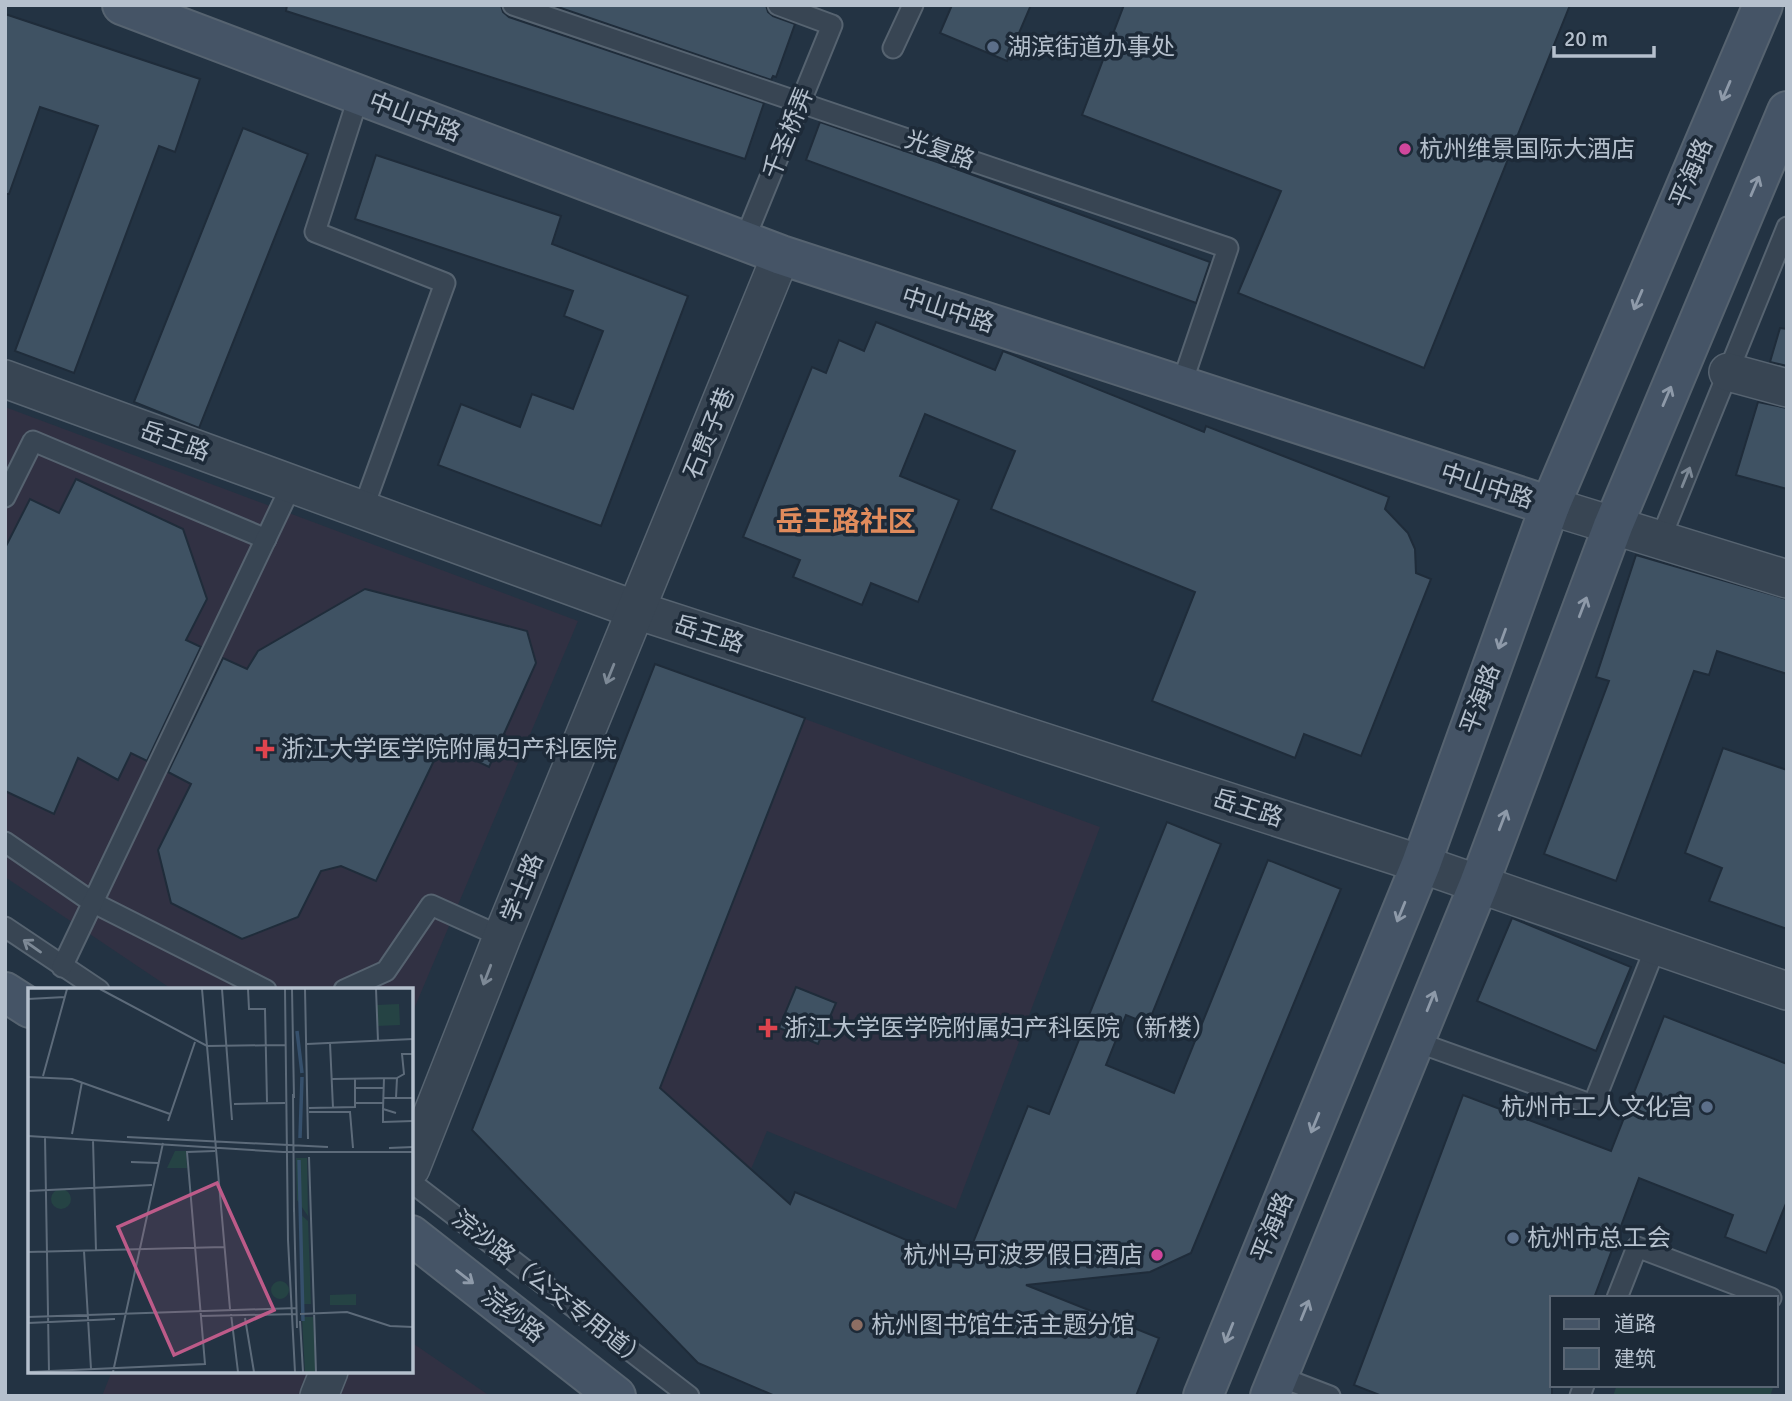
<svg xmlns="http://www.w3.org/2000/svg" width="1792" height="1401" viewBox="0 0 1792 1401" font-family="Signika,'Noto Sans SC',sans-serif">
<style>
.medical{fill:#313143}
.green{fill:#254344}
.building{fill:#3f5263;stroke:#1f2c3a;stroke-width:2}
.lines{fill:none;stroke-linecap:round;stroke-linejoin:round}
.lane-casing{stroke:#566370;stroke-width:23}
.street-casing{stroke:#566370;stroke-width:40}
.secondary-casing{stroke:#566370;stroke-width:42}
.lane{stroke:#384553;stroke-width:19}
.street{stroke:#384553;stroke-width:37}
.secondary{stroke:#455466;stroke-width:38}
.oneway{stroke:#8e9aa9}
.oneway2{stroke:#7d8996}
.service-dot{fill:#5c6f8a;stroke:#1d2a38;stroke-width:2.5}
.hotel-dot{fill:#d1479c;stroke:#1d2a38;stroke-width:2.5}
.health-dot{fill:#e0444e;stroke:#1d2a38;stroke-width:2.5}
.education-dot{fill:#8d6e63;stroke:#1d2a38;stroke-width:2.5}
.labels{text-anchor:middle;stroke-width:7;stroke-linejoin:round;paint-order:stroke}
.poi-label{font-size:24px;fill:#b5c0cd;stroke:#1d2a38;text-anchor:start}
.street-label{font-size:24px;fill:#b5c0cd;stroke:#1d2a38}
.quarter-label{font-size:28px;font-weight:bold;fill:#e08b5c;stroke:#1d2a38}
.inset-river{fill:none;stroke:#36506c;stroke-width:3.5}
.inset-road{fill:none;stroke:#5d6b7a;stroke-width:2}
.view{fill:#bd5b89;fill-opacity:0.15;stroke:#bd5b89;stroke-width:3.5}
.inset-edge{fill:none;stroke:#b5c0cd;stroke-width:3.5}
</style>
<rect width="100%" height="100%" fill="#233343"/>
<g class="medical">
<polygon points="5,407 578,621 411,1016 411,990 173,990 5,877"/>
<polygon points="655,664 1100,827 956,1209 767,1131 678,1343 472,1130"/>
<polygon points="411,1342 490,1396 102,1396 112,1371 411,1371"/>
</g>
<polygon class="green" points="1617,1385 1774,1385 1770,1396 1613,1396"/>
<g class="building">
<polygon points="287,5 501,5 503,12 509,17 764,103 745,159 286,11"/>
<polygon points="552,5 766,5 768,12 773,16 795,24 776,77 773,76 771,80"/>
<polygon points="952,5 1031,5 1007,61 940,33"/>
<polygon points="1124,5 1570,5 1424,368 1238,293 1281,191 1082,115"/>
<polygon points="5,14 200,79 175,152 159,146 74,373 15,351 98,126 40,107 9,194 5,194"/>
<polygon points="820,122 940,163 1210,262 1196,303 806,160"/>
<polygon points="243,128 308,154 199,428 134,402"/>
<polygon points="376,155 561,216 552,244 688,296 601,526 438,465 461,404 520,427 532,394 573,409 603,331 564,316 573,291 355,219"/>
<polygon points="876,322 995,370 1003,351 1204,432 1206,426 1389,497 1385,509 1408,533 1415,549 1416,573 1431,579 1361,756 1304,734 1295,758 1152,701 1195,592 991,509 1015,451 925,414 900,476 959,500 918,602 871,583 862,605 793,577 800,560 743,537 812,367 826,373 839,340 864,351"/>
<polygon points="1780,328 1787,329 1787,366 1770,362"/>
<polygon points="1758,402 1787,408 1787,489 1736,475"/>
<polygon points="76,479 183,529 207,599 186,640 201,647 147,761 131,753 118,780 78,758 54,814 5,791 5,548 30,499 59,513"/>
<polygon points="1636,555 1787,599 1787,674 1717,651 1709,675 1694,671 1616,881 1544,854 1609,681 1596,677"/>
<polygon points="365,589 527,631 536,663 489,767 442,744 376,881 341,866 321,871 298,917 242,939 171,903 158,850 191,784 168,772 223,658 247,669 258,651"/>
<polygon points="655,664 805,718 660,1088 790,1204 795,1192 964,1265 1028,1106 1049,1114 1167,822 1221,844 1148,1024 1126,1015 1106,1065 1174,1093 1268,860 1341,889 1191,1253 1150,1272 1026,1285 1159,1338 1136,1396 775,1396 698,1363 472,1130"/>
<polygon points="1723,748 1787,770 1787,929 1709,901 1722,868 1685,853"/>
<polygon points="1512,918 1631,967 1596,1051 1477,1001"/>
<polygon points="796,987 836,1003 818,1044 779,1028"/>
<polygon points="1664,1016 1787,1064 1787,1201 1766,1253 1725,1237 1733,1215 1639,1178 1594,1298 1552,1298 1552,1396 1382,1396 1354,1385 1463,1095 1611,1151"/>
</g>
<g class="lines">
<defs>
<g id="lane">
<polyline points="513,5 1228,248 1181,386"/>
<polyline points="893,48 913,5"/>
<polyline points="359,95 315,232 445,283 363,509"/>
<polyline points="744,241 832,25 778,5"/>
<polyline points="5,497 33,441 266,539"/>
<polyline points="1660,540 1787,227"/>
<polyline points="5,842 92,902 266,990"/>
<polyline points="5,927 99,990"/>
<polyline points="62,967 292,484"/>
<polyline points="344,990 386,971 431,905 502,937"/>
<polyline points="1414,1041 1593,1105 1656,946"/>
<polyline points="411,1182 689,1396"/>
<polyline points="1617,1298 1637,1247 1771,1298"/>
<polyline points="1278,1376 1330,1396"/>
<polyline points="1580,1396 1584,1385"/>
</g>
<g id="street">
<polyline points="1728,372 1787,388"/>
<polyline points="5,379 636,610 1421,864 1787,991"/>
<polyline points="1550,506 1787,579"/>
<polyline points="411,1168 502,937 781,255"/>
<polyline points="319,1396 329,1371"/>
</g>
<g id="secondary">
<polyline points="122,5 781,255 1550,506"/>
<polyline points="5,992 30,1008"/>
<polyline points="411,1235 616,1396"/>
<polyline points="1203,1396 1421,864 1550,506 1763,5"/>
<polyline points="1270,1396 1479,884 1613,526 1787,111"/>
</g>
</defs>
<use href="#lane" class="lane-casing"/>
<use href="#street" class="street-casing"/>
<use href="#secondary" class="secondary-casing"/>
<use href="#lane" class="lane"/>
<use href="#street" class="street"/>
<use href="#secondary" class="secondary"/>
</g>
<defs><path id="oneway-shaft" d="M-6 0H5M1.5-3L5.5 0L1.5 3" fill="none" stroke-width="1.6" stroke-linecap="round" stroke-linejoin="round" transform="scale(1.75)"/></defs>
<g class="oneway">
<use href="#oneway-shaft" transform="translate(1726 91) rotate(113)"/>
<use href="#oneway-shaft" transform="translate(1755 186) rotate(-67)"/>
<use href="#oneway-shaft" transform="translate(1638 300) rotate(113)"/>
<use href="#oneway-shaft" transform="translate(1667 396) rotate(-67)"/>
<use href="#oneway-shaft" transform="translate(1583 607) rotate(-69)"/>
<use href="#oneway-shaft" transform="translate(1502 639) rotate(110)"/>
<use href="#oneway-shaft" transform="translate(1503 820) rotate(-69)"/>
<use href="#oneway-shaft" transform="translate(1401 912) rotate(112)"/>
<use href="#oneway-shaft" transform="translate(1431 1001) rotate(-68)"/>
<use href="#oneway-shaft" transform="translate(1315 1123) rotate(112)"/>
<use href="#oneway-shaft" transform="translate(465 1277) rotate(38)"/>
<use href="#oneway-shaft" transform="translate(1305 1310) rotate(-68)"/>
<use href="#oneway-shaft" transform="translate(1229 1333) rotate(112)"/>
</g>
<g class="oneway2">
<use href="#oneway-shaft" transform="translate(1686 477) rotate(-68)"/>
<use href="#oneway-shaft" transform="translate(610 674) rotate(112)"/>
<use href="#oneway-shaft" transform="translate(32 946) rotate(-145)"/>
<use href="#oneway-shaft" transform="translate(487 975) rotate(111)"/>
</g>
<g class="service-dot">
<circle cx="993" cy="47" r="7"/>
<circle cx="1707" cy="1107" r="7"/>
<circle cx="1513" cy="1238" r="7"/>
</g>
<g class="hotel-dot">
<circle cx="1405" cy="149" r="7"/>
<circle cx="1157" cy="1255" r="7"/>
</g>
<g class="health-dot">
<path d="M261.5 738.5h7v7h7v7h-7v7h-7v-7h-7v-7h7z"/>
<path d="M764.5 1017.5h7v7h7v7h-7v7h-7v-7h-7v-7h7z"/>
</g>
<circle class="education-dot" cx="857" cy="1325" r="7"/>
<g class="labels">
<g class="poi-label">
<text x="1007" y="55">湖滨街道办事处</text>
<text x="1419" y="157">杭州维景国际大酒店</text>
<text x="281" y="757">浙江大学医学院附属妇产科医院</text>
<text x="784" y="1036">浙江大学医学院附属妇产科医院（新楼）</text>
<text x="1693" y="1115" text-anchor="end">杭州市工人文化宫</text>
<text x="1527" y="1246">杭州市总工会</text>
<text x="1143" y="1263" text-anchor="end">杭州马可波罗假日酒店</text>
<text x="871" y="1333">杭州图书馆生活主题分馆</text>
</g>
<g class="street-label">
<text transform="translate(415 117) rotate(21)" y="8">中山中路</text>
<text transform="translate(788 133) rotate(-68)" y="8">千圣桥弄</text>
<text transform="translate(940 150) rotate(19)" y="8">光复路</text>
<text transform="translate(1691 173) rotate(-67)" y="8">平海路</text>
<text transform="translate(948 310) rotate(18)" y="8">中山中路</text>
<text transform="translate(709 433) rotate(-68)" y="8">石贯子巷</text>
<text transform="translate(175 441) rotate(20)" y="8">岳王路</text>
<text transform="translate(1487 486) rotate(18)" y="8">中山中路</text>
<text transform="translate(709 634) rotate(18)" y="8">岳王路</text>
<text transform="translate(1480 699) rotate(-70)" y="8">平海路</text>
<text transform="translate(1248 808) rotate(18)" y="8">岳王路</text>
<text transform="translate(522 888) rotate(-68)" y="8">学士路</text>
<text transform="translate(1272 1227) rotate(-68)" y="8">平海路</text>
<text transform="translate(550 1289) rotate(38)" y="8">浣沙路（公交专用道）</text>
<text transform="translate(513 1315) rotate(38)" y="8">浣纱路</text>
</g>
<g class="quarter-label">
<text x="846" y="531">岳王路社区</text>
</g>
</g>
<g transform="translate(28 988)">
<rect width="385" height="385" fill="#233343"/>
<path d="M371 16 372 37 349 38V17ZM147 163H158L159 180H139ZM268 170H279L280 228 269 212ZM23 211a10 10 0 1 1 20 0a10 10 0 1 1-20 0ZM271 225 280 233 283 316H274ZM243 302a9 9 0 1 1 18 0a9 9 0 1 1-18 0ZM328 306V317H302V307ZM274 329H285L288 384H277Z" fill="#254344"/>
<path class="inset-river" d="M269 43 274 85M272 150 274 89M271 172 275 333"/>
<path class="inset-road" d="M72 1 179 58 257 57M174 1 202 321M194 1 204 132M220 1 221 21H237L239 114M257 1 260 252 267 384M264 1 266 110M277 1 280 151M348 1 350 53M0 11 37 9M302 55 305 120M279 56 385 51M15 88 39 1M0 89 44 91 142 126M356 90 355 121 368 125M304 91 369 90M327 100H356M265 106 266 224M356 110H385M368 110 369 90 376 86 374 66H385M327 115H355M206 116 257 115M281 120 327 119V91M355 122V134L385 133M281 124H322L325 160M140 133 167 54M44 146 54 94M0 148 255 164H385M17 149 21 384M99 149 300 159M65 152 68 263M361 160 385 159M281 169 288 384M103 174 130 175M0 203 124 197M266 220 269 340M56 263 63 381M0 264 196 259M203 326 210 384M272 326 319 324 362 338 385 339M172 328 269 326M0 329 268 320M217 330 226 384M272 333 275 384M0 335 87 331M0 384 177 376 159 164 187 163M85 384 135 155"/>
<path class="view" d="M189 195 246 322 146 367 90 239Z"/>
<rect width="385" height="385" class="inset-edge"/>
</g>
<rect width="1792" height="1401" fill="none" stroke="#b5c0cd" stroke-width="14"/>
<rect x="1550" y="1296" width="228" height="91" fill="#1d2a38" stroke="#5a6674" stroke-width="2"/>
<rect x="1564" y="1319" width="35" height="10" fill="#455466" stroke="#5a6674" stroke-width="2"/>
<text x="1614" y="1331" font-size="21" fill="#b5c0cd">道路</text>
<rect x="1564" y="1348" width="35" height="21" fill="#3f5263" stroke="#5a6674" stroke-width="2"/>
<text x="1614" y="1366" font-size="21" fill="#b5c0cd">建筑</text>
<path d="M1554 46v10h100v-10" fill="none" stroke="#b5c0cd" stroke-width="3.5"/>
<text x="1564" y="46" font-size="21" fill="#b5c0cd" stroke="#1d2a38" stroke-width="5" paint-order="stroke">20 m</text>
</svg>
